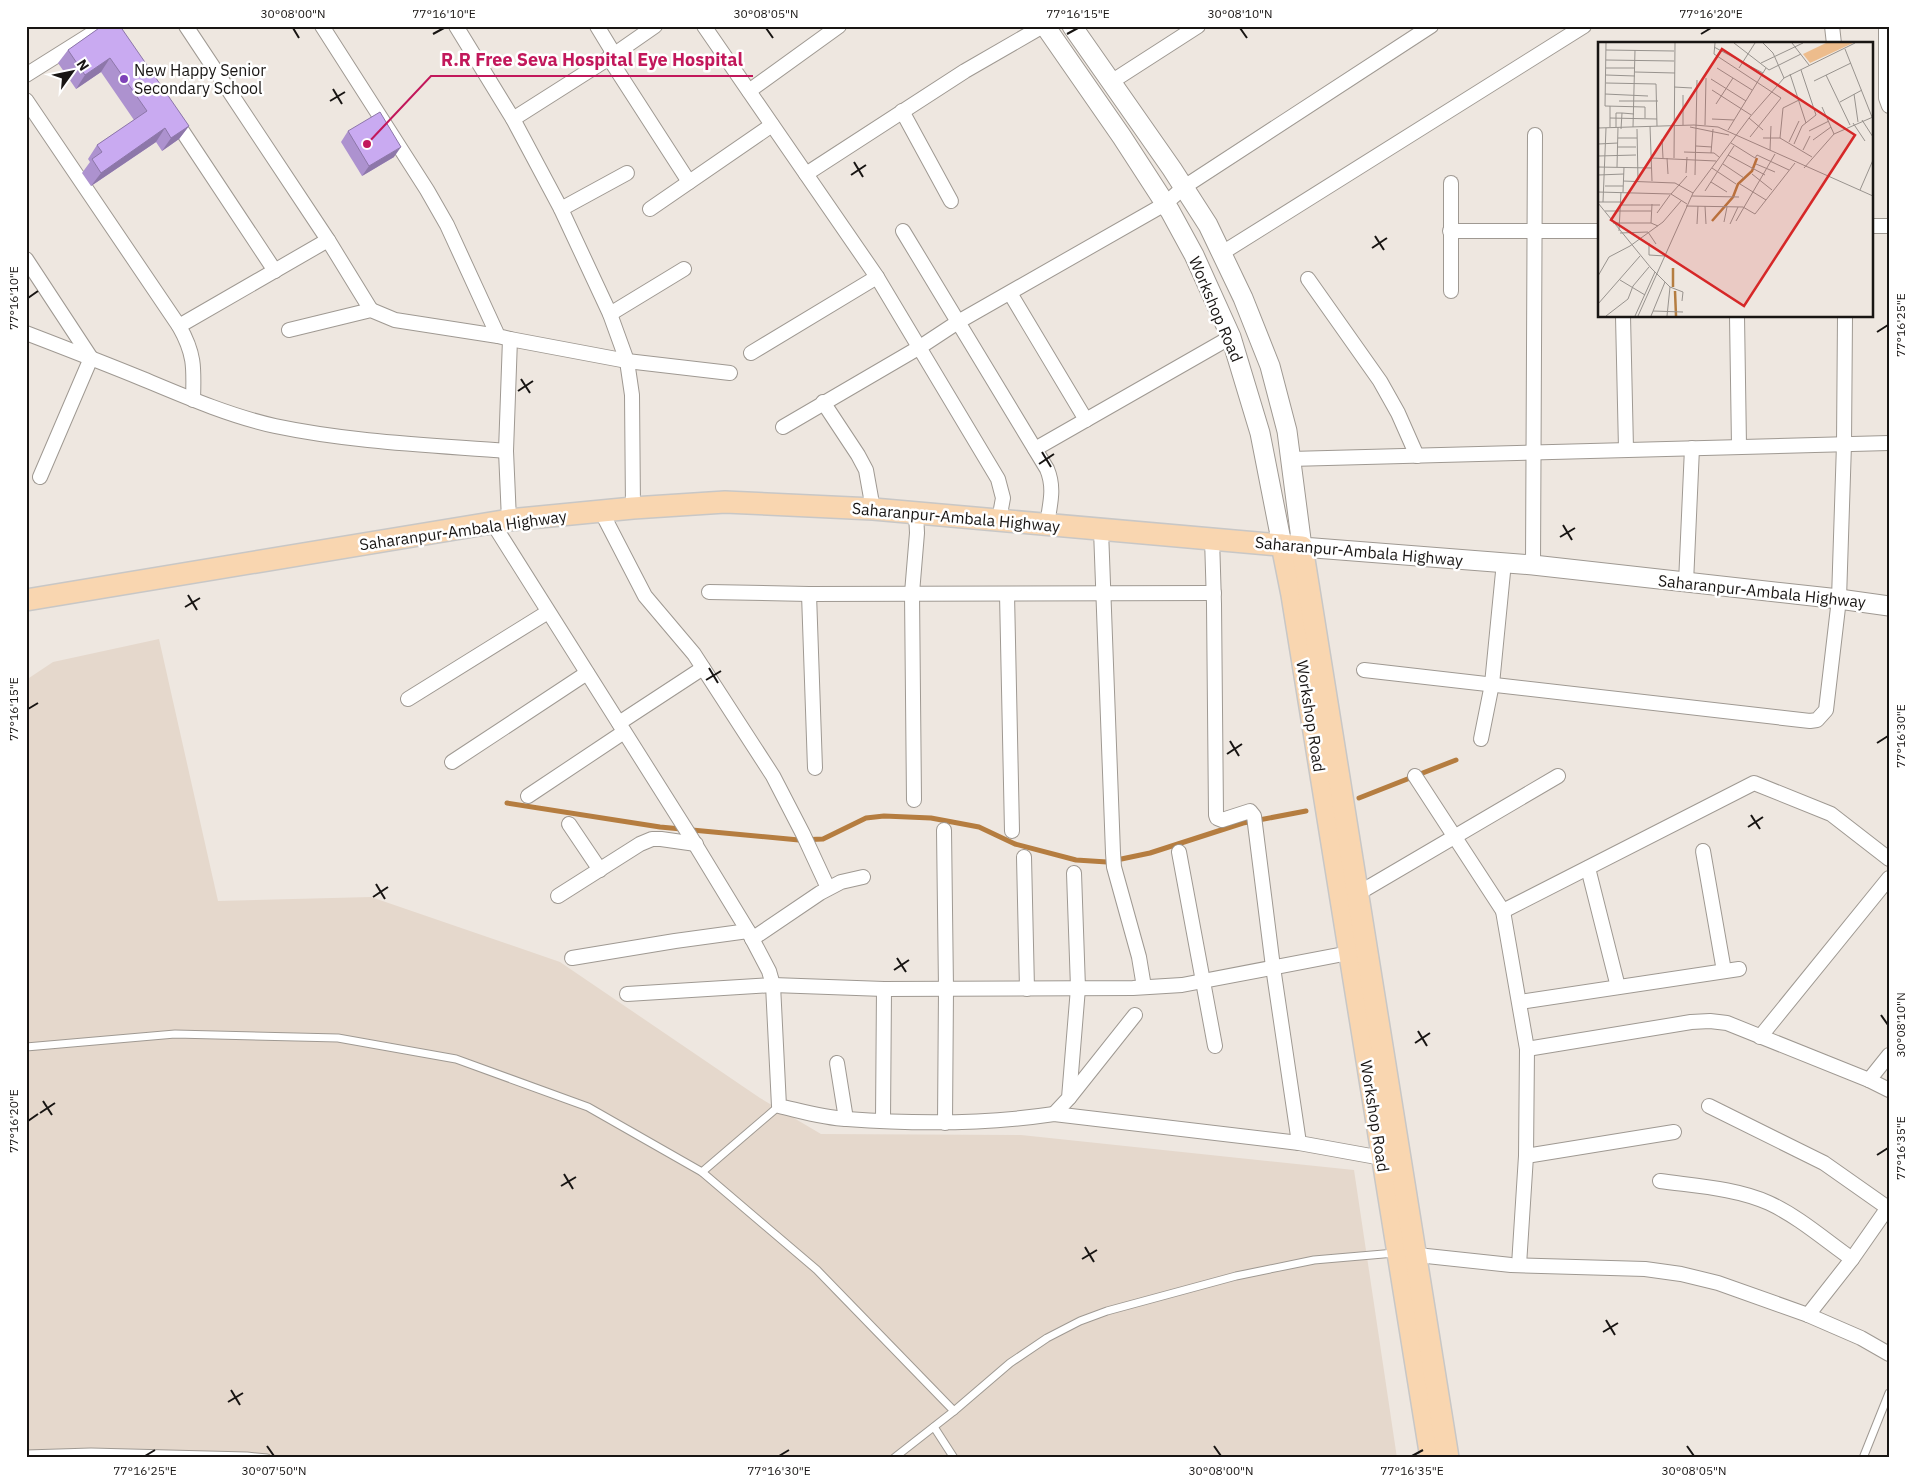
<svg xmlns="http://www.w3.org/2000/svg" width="1915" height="1484" viewBox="0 0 1915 1484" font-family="'IBM Plex Sans',sans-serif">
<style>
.built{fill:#e5d8cc}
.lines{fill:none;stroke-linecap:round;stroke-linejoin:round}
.stream{stroke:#b57d40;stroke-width:5}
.service-casing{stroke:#9f9992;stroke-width:9}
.minor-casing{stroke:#9f9992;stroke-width:16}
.secondary-casing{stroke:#9f9992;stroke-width:21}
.primary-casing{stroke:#c8c7c6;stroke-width:24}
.service{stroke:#fff;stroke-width:7}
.minor{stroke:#fff;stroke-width:14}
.secondary{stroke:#fff;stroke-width:19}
.primary{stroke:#f9d6b0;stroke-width:21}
.wall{fill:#ad92cf}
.shaded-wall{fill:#8d77a9}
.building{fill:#c9aaf1;stroke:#8d77a9}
.ticks{fill:none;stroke:#181513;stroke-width:2}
.poi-dot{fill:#7e42b8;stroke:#fff;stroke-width:2}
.labels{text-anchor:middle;stroke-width:5;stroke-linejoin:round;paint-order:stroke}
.poi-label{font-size:16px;fill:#181513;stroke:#fff;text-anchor:start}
.street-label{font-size:16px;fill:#181513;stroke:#fff}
.inset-river{fill:none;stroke:#b57d40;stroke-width:2.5}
.inset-road{fill:none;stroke:#98938e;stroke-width:1}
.view{fill:#d62828;fill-opacity:0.15;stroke:#d62828;stroke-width:2.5}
.inset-edge{fill:none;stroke:#181513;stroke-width:2.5}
.leader{fill:none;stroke:#c2185b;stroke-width:2}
.callout-dot{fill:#c2185b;stroke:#fff;stroke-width:2}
.callout-label{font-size:18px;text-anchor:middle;font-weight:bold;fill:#c2185b;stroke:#fff;stroke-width:5;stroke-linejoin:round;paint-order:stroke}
.neatline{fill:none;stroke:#181513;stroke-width:2}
.ticks-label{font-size:12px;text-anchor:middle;fill:#181513}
</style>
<rect width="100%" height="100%" fill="#eee7e0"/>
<polygon class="built" points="159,639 218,901 371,897 560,962 760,1098 821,1134 1021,1135 1354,1170 1397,1458 26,1458 26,680 53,662"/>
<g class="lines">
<g class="stream">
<polyline points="1359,798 1456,760"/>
<polyline points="507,803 660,827 799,840 823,839 866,818 884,816 931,818 979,827 1015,844 1076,860 1107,862 1150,853 1243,823 1306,811"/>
</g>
<defs>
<g id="service">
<polyline points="26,1047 175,1034 338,1038 456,1059 588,1107 702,1172 817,1270 954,1411"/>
<polyline points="702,1172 779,1106"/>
<polyline points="934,1427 954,1458"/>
<polyline points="26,1454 91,1452 247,1456 267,1458"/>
<polyline points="894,1458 954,1411 1010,1363 1047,1338 1080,1321 1107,1311 1236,1276 1314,1260 1395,1253"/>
<polyline points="1863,1458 1889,1393"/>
</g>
<g id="minor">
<polyline points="186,26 328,240 371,310"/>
<polyline points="322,26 427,190 447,225 498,336 510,339 506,451 509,520"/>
<polyline points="456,26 513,119 561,209 610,314 627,361 632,395 633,508"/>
<polyline points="597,26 614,54"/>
<polyline points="704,26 877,277 998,479 1003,498 999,520"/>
<polyline points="1832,26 1834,44"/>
<polyline points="1886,26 1886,98 1889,106"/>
<polyline points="609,58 689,182"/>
<polyline points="26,75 104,26"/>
<polyline points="1111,82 1198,26"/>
<polyline points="749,91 839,26"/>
<path d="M26 100 179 326C195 354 194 368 193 400"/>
<polyline points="902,111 951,201"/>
<polyline points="173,117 275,271"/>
<polyline points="513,119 609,58 655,26"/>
<polyline points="806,174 965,71 1043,26"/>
<polyline points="1451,183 1451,291"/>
<polyline points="561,209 627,173"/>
<polyline points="650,209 772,125"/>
<polyline points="1871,226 1889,226"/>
<path d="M903 231 1047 469C1055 488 1050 504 1047 524"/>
<polyline points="1450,231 1599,231"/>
<polyline points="1222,253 1584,26"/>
<polyline points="26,259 91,358 40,477"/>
<polyline points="1308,279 1380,381 1398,413 1417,456"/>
<polyline points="1010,293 1086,420"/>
<polyline points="610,314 684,269"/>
<polyline points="1623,316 1626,449"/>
<polyline points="1737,316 1739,446"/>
<polyline points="179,326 328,240"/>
<polyline points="289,330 371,310 395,320 498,336"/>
<path d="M26 333C65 348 104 363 143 379 186 397 230 416 275 426 351 442 429 445 506 451"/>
<polyline points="510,339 627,361 730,373"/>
<polyline points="751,353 877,277"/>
<polyline points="823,402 858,455 866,470 873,509"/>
<polyline points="783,427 920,347 958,322 1165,204 1184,187 1431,26"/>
<polyline points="1035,449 1231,337"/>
<polyline points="1290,459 1889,443"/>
<polyline points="601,511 645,596 694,654 773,776 803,834 828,888"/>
<path d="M492 522 692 839 748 931 769 971 773 985 779 1106C801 1111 824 1118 847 1119 914 1124 987 1124 1054 1114L1299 1143 1382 1158"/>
<polyline points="1101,530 1113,853 1114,867 1139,957 1144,987"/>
<polyline points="1212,538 1214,604 1216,815 1217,818 1222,820 1250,811 1254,816 1273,967 1299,1143"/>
<polyline points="1533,565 1535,135"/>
<polyline points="1686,583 1692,448"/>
<polyline points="709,592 809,594 1214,593"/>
<polyline points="809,594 815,768"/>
<polyline points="1007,594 1012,831"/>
<polyline points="1364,670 1810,721 1817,720 1826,710 1839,599 1844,444 1845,316"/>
<polyline points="408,699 548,612"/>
<polyline points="619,723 703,668"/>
<polyline points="1481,739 1492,684 1504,562"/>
<polyline points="452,762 587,673"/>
<polyline points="1415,776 1503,911 1527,1049 1526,1156 1519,1265"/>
<polyline points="528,796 624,732"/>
<polyline points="914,800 912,593 917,533 916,513"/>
<polyline points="569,824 600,870"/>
<polyline points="944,830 946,989 945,1123"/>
<polyline points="1703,851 1724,971"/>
<polyline points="1179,852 1215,1046"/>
<polyline points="1024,857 1027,989"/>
<polyline points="1588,868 1618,987"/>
<polyline points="1357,894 1558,776"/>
<polyline points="558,896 640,844 652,839 661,839 696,844"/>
<polyline points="1503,911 1754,783 1831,814 1889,859"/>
<polyline points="752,939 820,893 841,882 863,877"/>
<polyline points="572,958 675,941 748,931"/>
<polyline points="627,994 773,985 884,989 1133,988 1182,985 1349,953"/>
<polyline points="1520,1002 1739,969"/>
<polyline points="1760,1037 1889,878"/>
<polyline points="1527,1049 1691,1022 1710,1021 1727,1023 1869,1080 1889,1055"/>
<polyline points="837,1063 846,1119"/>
<polyline points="1869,1080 1889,1090"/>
<polyline points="1069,1098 1135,1015"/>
<polyline points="1709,1106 1824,1163 1888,1208"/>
<polyline points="1054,1114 1069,1098 1078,988 1074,873"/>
<polyline points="883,1120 884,989"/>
<polyline points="1526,1156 1674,1132"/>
<path d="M1660 1181C1695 1186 1736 1188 1769 1203 1799 1217 1825 1240 1852 1259"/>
<polyline points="1408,1254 1511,1265 1645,1269 1681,1274 1718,1283 1808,1315 1861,1338 1889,1354"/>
<polyline points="1808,1315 1852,1259 1889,1206"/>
</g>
<g id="secondary">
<polyline points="1045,26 1122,137 1170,211 1194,255 1231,337 1260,433 1282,545"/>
<polyline points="1072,26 1172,169 1208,225 1243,298 1270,366 1287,431 1302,547 1533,565 1839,599 1889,606"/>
</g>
<g id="primary">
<polyline points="1282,545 1292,595 1431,1458"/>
<polyline points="26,600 509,520 633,508 725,502 873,509 1302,547 1448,1458"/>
</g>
</defs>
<use href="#service" class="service-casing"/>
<use href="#minor" class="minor-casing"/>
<use href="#secondary" class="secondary-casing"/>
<use href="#primary" class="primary-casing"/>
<use href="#service" class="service"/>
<use href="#minor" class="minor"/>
<use href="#secondary" class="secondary"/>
<use href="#primary" class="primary"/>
</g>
<g class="wall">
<polygon points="102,26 189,126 179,139 162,151 156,142 91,186 82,173 90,162 88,159 97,145 134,120 101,72 76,89 58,63 68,50"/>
<polygon points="348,131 394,157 362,176 341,142"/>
</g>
<g class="shaded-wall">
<polygon points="110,58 101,72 76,89 85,75"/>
<polygon points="189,126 179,139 162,151 171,138"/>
<polygon points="165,128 156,142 91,186 101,173"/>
<polygon points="401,147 394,157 362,176 369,166"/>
</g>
<g class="building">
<polygon points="102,26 120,26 189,126 171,138 165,128 101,173 92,159 102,152 97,145 147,111 110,58 85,75 68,50"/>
<polygon points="380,112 401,147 369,166 348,131"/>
</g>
<path class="ticks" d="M293 28 299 38M766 28 773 38M1240 28 1247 38M433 34 444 28M1067 34 1078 28M1701 34 1711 28M333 89 342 104M330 101 345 92M854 162 863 177M851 175 866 165M1375 236 1384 250M1372 248 1387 238M28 298 38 291M1877 332 1888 325M521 379 530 393M518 391 533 381M1042 452 1051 467M1039 464 1054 454M1563 525 1572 540M1560 537 1575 528M188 595 197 610M185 607 200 598M709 668 718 683M706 680 721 671M28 709 38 703M1230 741 1239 756M1877 743 1888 736M1227 754 1242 744M1751 815 1760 829M1748 827 1763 817M376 884 385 899M373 897 388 887M897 958 906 972M894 970 909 960M1881 1015 1888 1025M1418 1031 1427 1046M1415 1043 1430 1033M43 1101 52 1115M40 1113 55 1103M28 1121 38 1114M1877 1155 1888 1148M564 1174 573 1189M561 1186 576 1177M1085 1247 1094 1262M1082 1259 1097 1250M1606 1320 1615 1335M1603 1332 1618 1323M231 1390 240 1405M228 1402 243 1393M267 1446 274 1456M1214 1446 1221 1456M1687 1446 1694 1456M145 1456 155 1450M779 1456 789 1450M1412 1456 1423 1450"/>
<circle class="poi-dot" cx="124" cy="79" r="5"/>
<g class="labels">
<g class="poi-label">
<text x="134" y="76">New Happy Senior<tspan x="134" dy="18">Secondary School</tspan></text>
</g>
<g class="street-label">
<text transform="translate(1216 309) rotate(67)" y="6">Workshop Road</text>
<text transform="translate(956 517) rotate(5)" y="6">Saharanpur-Ambala Highway</text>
<text transform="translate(463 530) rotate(-8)" y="6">Saharanpur-Ambala Highway</text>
<text transform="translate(1359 551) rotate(5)" y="6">Saharanpur-Ambala Highway</text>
<text transform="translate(1762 591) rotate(6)" y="6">Saharanpur-Ambala Highway</text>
<text transform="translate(1311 716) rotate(81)" y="6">Workshop Road</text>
<text transform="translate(1375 1116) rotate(81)" y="6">Workshop Road</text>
</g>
</g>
<g transform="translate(1598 42)">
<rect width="275" height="275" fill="#eee7e0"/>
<path d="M228 1H255L212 21 205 12Z" fill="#edbc8c"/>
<path class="inset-river" d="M114 179 135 155 140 142 154 129 159 116M75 226V245M77 249 78 274"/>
<path class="inset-road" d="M8 1 7 64 47 65V76M117 1 116 12 183 56 152 95M136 1 171 28 203 12M165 1 175 11 186 36M194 1 211 23M116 5 165 31M247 7 274 75M8 8 76 9M8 18 76 19M163 21 205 1M8 26H37M119 26 154 48M141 26 157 1M37 30 77 31M192 32 208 81M8 33 37 34M228 33 252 83M113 37 148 59M216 39 253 21M8 41 58 42 59 84M76 45 94 46M114 48 153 73M7 52 50 54M256 52 260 80M21 59H60M242 60 264 48M118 62 135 36M224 65 236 92M12 76 59 77M151 76 165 88M114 77 136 78M264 78 275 95M255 81 267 99M85 83V53M107 83 108 36M52 84 54 139M12 85V64M18 85V71H24M35 85 37 8M92 85 131 93M0 86 96 83 120 85 275 154M23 87 24 71 36 72M39 87 40 138M130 88 168 26M211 89 231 79M20 96H39M165 96H182L214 115M182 96 185 66 201 58M64 97 65 116M215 98 233 85M191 100 201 79M133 101 157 116 159 113 191 128M0 102 20 101M196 102 204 84 218 73 203 28M98 104 114 105M20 105H38M172 108 173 84M205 108 212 94M86 110 116 111 121 115M113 111 115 87M130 113 167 133M0 114 38 113M53 116 118 119M69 116 70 132M76 116 77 1M125 122 146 136M158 122 177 130M0 125 54 126M19 125 20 85M114 126 138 142M206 126 236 92 275 75M88 131 89 115M154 132 174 148M0 133 26 132M97 133 99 38M25 139 77 141 95 151M113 140 129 150M142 142 168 158M7 144H25M262 148 275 118M107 149 136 104M0 150 73 152 89 162M25 150 26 125M73 152 89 134M94 154 141 155M0 160H22M5 160 8 86M0 161 53 226 72 245 85 250 84 259M22 163H62M88 164 145 165 157 172 197 121M107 164 108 182M7 169H53M59 171 72 153M138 179 177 112M126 180 129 165M15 181H53L60 184M53 181 54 162M99 182 100 164M132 182 140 165M21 189 23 150M22 191 50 190 58 202M51 201V213L67 214M32 204 65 180 83 159M0 234 11 215 32 204M22 238 47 253M0 262 42 214M55 269 85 270M8 274 30 257 35 244 51 225M37 274 57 230M40 274 95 151 151 76 186 36 257 1M53 274 67 240M69 274 72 245"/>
<path class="view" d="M124 7 257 93 146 264 13 178Z"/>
<rect width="275" height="275" class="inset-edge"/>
</g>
<path class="leader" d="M367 144L431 76H753"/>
<circle class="callout-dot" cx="367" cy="144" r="5"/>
<g class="callout-label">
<text x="592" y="66">R.R Free Seva Hospital Eye Hospital</text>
</g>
<rect width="1915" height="1484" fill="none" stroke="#ffffff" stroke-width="55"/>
<g transform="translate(72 72) rotate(57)" stroke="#ffffff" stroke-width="4" paint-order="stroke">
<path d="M0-4L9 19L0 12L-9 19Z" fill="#181513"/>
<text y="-8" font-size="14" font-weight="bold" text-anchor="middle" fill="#181513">N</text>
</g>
<rect x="28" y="28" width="1860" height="1428" class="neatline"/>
<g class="ticks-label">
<text x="293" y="18">30°08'00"N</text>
<text x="444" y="18">77°16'10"E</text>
<text x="766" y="18">30°08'05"N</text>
<text x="1078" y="18">77°16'15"E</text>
<text x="1240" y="18">30°08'10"N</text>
<text x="1711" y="18">77°16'20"E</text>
<text transform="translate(14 298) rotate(-90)" y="4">77°16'10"E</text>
<text transform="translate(1901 325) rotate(-90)" y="4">77°16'25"E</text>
<text transform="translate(14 709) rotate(-90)" y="4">77°16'15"E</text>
<text transform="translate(1901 736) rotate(-90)" y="4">77°16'30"E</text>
<text transform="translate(1901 1025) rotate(-90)" y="4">30°08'10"N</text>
<text transform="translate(14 1121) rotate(-90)" y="4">77°16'20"E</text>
<text transform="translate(1901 1148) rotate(-90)" y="4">77°16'35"E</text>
<text x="145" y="1475">77°16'25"E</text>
<text x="274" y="1475">30°07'50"N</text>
<text x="779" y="1475">77°16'30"E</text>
<text x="1221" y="1475">30°08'00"N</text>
<text x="1412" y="1475">77°16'35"E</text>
<text x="1694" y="1475">30°08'05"N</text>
</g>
</svg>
